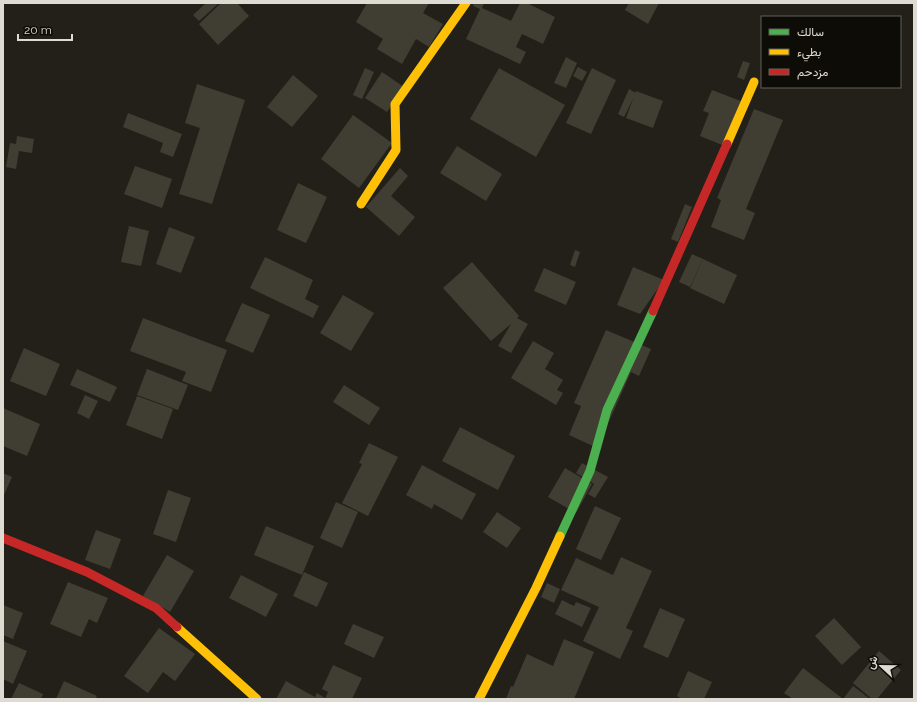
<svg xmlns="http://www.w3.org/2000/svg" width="917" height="702" viewBox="0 0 917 702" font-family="Raleway,Vazirmatn,sans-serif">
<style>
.building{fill:#403e32}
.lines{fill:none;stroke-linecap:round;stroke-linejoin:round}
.fast{stroke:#4caf50;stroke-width:9}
.slow{stroke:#ffc107;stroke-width:9}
.jam{stroke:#c62828;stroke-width:9}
</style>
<rect width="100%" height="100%" fill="#222018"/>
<g class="building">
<polygon points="206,3 219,3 199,21 193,15"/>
<polygon points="221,3 237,3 249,16 218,45 199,24"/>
<polygon points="367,3 429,3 423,13 443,24 429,47 416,39 402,64 377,49 383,39 356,22"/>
<polygon points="474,3 484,3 482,8 511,21 520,3 527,3 555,17 543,44 522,34 516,47 526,52 520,64 466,39 480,9 473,6"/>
<polygon points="629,3 659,3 648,24 625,10"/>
<polygon points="566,57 577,63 566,88 554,83"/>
<polygon points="743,61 750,63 744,80 737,77"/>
<polygon points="578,67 587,72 582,81 573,76"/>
<polygon points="365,68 374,72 362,99 353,95"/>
<polygon points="499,68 565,105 536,157 470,119"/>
<polygon points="592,68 616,80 591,134 566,123"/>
<polygon points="382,72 404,87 387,112 365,98"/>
<polygon points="293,75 318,96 292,127 267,107"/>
<polygon points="197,84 245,100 212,204 179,194 200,128 185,123"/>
<polygon points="629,89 636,93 624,117 618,114"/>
<polygon points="712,90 746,103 722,145 700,136 709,113 703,111"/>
<polygon points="636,91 663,101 653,128 626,118"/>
<polygon points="754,109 783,120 746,209 755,213 744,240 711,227 721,200 717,198"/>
<polygon points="128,113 182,134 173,157 160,152 163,143 123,127"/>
<polygon points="353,115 392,143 359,188 321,159"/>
<polygon points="17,136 34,139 32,153 19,151 16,169 6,167 10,143 16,144"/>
<polygon points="457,146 502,174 486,201 440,173"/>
<polygon points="135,166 172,179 162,208 124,194"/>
<polygon points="400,168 408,176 391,196 415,217 399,236 366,207"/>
<polygon points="298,183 327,197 306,243 277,230"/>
<polygon points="685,204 692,207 678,242 671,239"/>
<polygon points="129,226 149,231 141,266 121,262"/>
<polygon points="169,227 195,237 181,273 156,264"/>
<polygon points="575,250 580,252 575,267 570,265"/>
<polygon points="692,254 703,259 690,287 679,282"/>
<polygon points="265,257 313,280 305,299 319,306 313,318 250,288"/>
<polygon points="703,259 737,275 724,304 690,288"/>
<polygon points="472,262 519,316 517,318 528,324 511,353 498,346 511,324 491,341 443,288"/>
<polygon points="633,267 664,280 640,314 617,305"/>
<polygon points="544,268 576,282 566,305 534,291"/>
<polygon points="343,295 374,313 351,351 320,333"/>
<polygon points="242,303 270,315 253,353 225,341"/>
<polygon points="143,318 227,350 211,392 182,381 186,372 130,351"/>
<polygon points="606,330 651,349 639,376 631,372 597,448 569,435 581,406 574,403"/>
<polygon points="533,341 554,353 545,369 563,380 557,390 563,393 556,405 511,378"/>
<polygon points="24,348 60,364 46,396 10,381"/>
<polygon points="77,369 117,387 110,402 70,385"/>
<polygon points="147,369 188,385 178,410 137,395"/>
<polygon points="344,385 380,408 369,425 333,402"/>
<polygon points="85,395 98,401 89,419 77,413"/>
<polygon points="137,396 173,409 162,439 126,425"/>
<polygon points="3,408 40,424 27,456 3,446"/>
<polygon points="460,427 515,456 498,490 442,461"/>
<polygon points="369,443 398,457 368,516 342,503 362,464 359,463"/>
<polygon points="582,463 608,477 595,498 588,494 594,484 576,473"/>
<polygon points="422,465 476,494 462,520 434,504 432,509 406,495"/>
<polygon points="565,468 592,484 576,513 548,497"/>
<polygon points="3,473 12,477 3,497"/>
<polygon points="168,490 191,498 176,542 153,534"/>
<polygon points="336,502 358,512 342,548 320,538"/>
<polygon points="595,506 621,518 601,560 576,549"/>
<polygon points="497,512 521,528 507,548 483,532"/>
<polygon points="266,526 314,546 302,575 254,555"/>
<polygon points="96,530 121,539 110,569 85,560"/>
<polygon points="167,555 194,571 170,612 143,596"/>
<polygon points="621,557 652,571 626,628 633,631 620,659 583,641 599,607 561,590 576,558 613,575"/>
<polygon points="304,572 328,583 317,607 293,596"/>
<polygon points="241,575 278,594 266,617 229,598"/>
<polygon points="68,582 108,598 97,623 89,619 81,637 50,624"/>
<polygon points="547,583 560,589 554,603 541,597"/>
<polygon points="562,600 574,606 576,602 591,608 582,627 555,614"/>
<polygon points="3,605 23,613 13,639 3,635"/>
<polygon points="660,608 685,619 668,658 643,647"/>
<polygon points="834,618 861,647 842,665 815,636"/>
<polygon points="353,624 384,637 374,658 344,644"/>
<polygon points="159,628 195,654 175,681 163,672 148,693 124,676"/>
<polygon points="564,639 594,652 574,699 506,699 511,686 513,687 527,654 553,666"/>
<polygon points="3,641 27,651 13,684 3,679"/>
<polygon points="879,651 901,670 877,699 872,699 853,683"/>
<polygon points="333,665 362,678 352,699 325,699 328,692 322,689"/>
<polygon points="803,668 843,699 793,699 784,693"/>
<polygon points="688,671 712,682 704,699 682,699 677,696"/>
<polygon points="64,681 97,696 95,699 56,699"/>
<polygon points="286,681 315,697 317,693 325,698 324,699 276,699"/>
<polygon points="19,683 43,694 41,699 11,699"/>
<polygon points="853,686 870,699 843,699"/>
</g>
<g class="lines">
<polyline class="fast" points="560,536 590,471 607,410 653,311"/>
<g class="slow">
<polyline points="727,144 754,82"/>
<polyline points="361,204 396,150 395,104 466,3"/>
<polyline points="177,627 257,699"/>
<polyline points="479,699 536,588 560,536"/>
</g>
<g class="jam">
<polyline points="653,311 727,144"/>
<polyline points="3,538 87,572 156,608 177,627"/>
</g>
</g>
<rect width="917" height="702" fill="none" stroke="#dedcd2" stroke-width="8"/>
<rect x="761" y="16" width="140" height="72" fill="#0e0c06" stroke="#615f58"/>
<rect x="769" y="29" width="20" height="6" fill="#4caf50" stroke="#615f58"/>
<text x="797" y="36" font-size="12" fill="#dedcd2">سالك</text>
<rect x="769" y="49" width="20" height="6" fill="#ffc107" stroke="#615f58"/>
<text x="797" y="56" font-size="12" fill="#dedcd2">بطيء</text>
<rect x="769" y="69" width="20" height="6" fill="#c62828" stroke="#615f58"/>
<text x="797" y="76" font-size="12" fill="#dedcd2">مزدحم</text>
<g transform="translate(881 666) rotate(292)" stroke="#0e0c06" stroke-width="3" paint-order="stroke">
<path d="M0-3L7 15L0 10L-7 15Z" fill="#dedcd2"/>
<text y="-6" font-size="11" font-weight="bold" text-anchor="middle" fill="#dedcd2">ش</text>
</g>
<path d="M18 34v6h54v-6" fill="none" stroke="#dedcd2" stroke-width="2"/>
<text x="24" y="34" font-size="12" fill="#dedcd2" stroke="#0e0c06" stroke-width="3" paint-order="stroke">20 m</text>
</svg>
